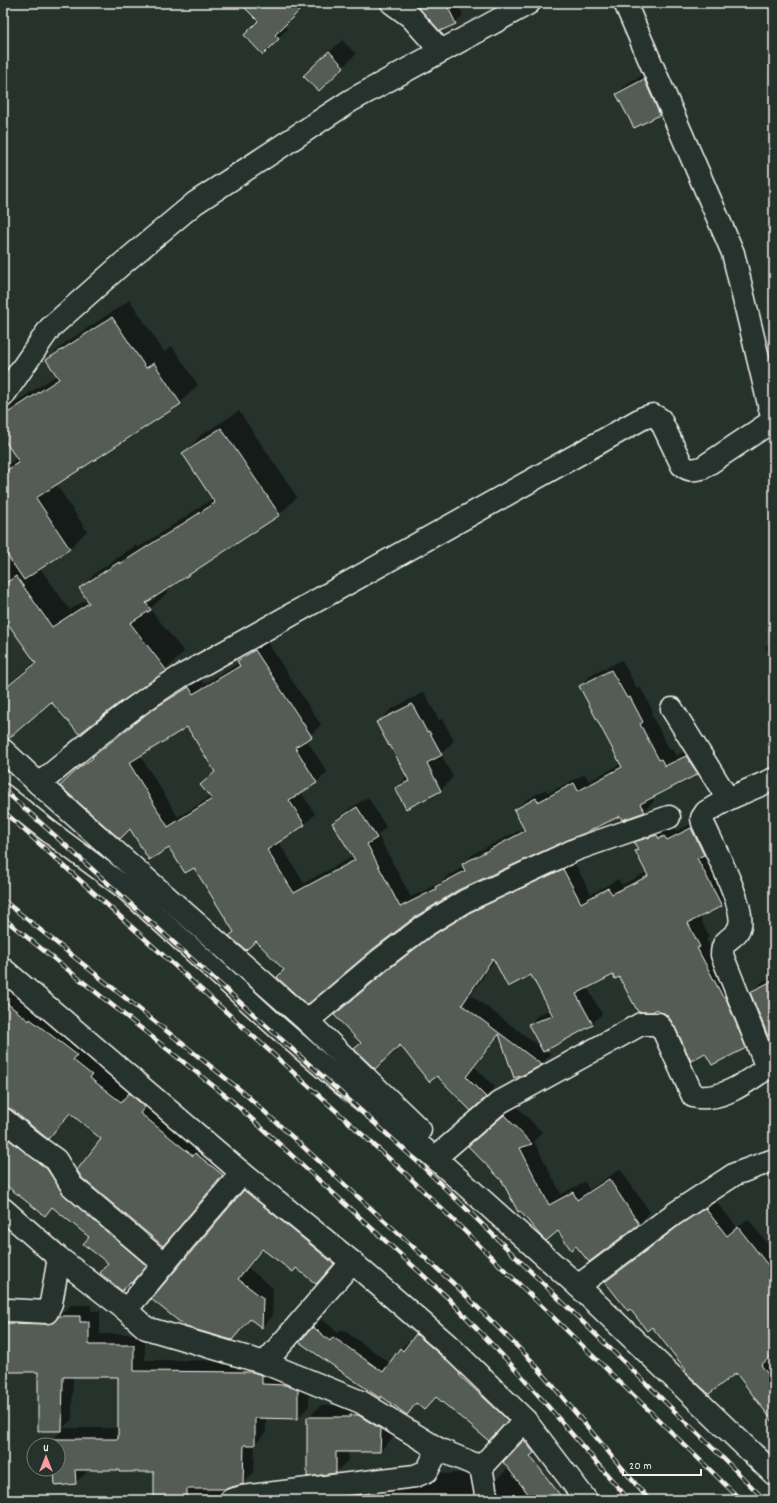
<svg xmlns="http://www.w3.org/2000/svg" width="777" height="1503" viewBox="0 0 777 1503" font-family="Dekko,sans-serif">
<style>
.shadow{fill:#0007;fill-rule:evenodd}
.building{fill:#525c55;stroke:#f4f1e8;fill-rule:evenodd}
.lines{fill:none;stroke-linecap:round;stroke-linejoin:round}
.minor-casing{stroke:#f4f1e8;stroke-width:25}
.minor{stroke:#26332d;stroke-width:22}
.rail-casing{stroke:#f4f1e8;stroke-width:4.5}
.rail{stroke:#26332d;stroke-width:3;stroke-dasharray:9;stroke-linecap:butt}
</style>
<rect width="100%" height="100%" fill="#26332d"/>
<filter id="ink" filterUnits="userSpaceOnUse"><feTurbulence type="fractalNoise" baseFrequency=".025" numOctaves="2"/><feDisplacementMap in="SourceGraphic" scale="8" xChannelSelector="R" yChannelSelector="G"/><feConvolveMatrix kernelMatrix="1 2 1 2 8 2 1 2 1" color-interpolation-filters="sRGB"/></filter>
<g filter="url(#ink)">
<g class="shadow">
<polygon points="241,3 306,3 283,25 287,29 263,53 259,21"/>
<polygon points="414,3 458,3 463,15 455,23"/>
<polygon points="342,40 356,54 319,90 305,76"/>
<polygon points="657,68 672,102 659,114 617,94 629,82"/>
<polygon points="130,300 164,352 172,346 198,385 180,403 56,484 87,531 70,548 40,568 70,610 87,599 80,588 98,571 136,545 138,548 214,498 184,453 201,435 239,411 297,497 279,515 166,589 168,592 150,609 184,652 166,670 117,703 51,701 3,737 3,689 36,661 3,615 3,468 17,458 3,436 3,413 11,405 57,375 47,360 65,343"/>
<polygon points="774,637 774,664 765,647"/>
<path d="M266 640 321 725 306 739 327 772 317 782 301 792 315 814 304 825 278 841 304 883 354 856 333 823 343 813 368 797 386 827 378 835 411 897 442 882 447 876 464 867 463 865 473 854 524 828 515 810 526 800 546 789 548 793 585 774 589 781 621 764 580 687 590 676 622 660 637 689 640 687 653 711 651 714 670 750 672 749 676 756 697 746 708 763 697 774 652 797 654 801 644 811 620 814 285 970 256 939 194 867 170 846 130 828 62 786 104 746 180 689 200 677 204 684 239 663 238 661 249 650ZM188 726 216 771 201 785 212 796 178 817 140 755Z"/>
<polygon points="424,692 439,720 442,719 454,741 441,754 453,777 441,790 407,808 396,788 408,776 377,723 390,710"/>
<path d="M701 819 732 895 722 905 699 916 709 936 706 939 733 988 755 1037 745 1047 706 1051 676 1026 669 1016 619 976 613 973 587 987 602 1014 592 1024 544 1050 551 1054 541 1064 522 1074 515 1077 500 1034 475 1067 495 1087 485 1097 437 1074 400 1043H363L336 1015 400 959 441 928 482 902 573 860 591 894 618 879 622 885 647 872 635 843 645 833 667 825 669 830 674 827 677 831ZM495 959 532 973 551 1010 539 1014 530 1024 543 1049 471 995Z"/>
<polygon points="774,963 774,1039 751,992 762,982 770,978 766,971"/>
<polygon points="3,984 102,1065 100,1067 131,1092 233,1165 163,1245 103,1139 71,1113 48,1138 11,1108 3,1106"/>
<polygon points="515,1105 542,1132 534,1141 561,1194 585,1182 589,1190 620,1169 650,1212 639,1224 589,1261 576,1245 502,1181 469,1146"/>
<polygon points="3,1115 156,1255 132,1282 109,1263 91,1237 53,1206 3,1181"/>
<polygon points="255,1181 344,1253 316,1283 297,1267 293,1271 264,1248 248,1268 273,1288 272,1317 262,1327 252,1318 253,1314 239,1330 241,1330 232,1339 244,1191"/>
<polygon points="715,1200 737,1227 748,1219 774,1252 774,1353 770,1356 774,1361 774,1410 736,1371 687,1370 652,1326 631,1307 606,1282 615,1273 692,1215"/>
<path d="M71 1305H91V1311H100V1334H145V1360L264 1361 309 1379V1406L298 1418 266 1417V1432L255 1444 254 1472 243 1483 230 1486V1491L238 1500H155V1471L120 1469H86L87 1472 75 1483 55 1469H58V1445H53V1439L62 1430H39V1371H3V1312L58 1314 64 1312ZM73 1376H119V1428H63L72 1419Z"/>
<polygon points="322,1319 338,1333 342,1329 390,1363 400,1349 409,1341 411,1343 425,1327 515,1412 497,1431 437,1396 417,1403 407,1413 383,1396 381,1398 313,1328"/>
<polygon points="321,1405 361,1405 393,1416 392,1439 380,1451 348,1451 348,1460 336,1472 308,1418"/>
<polygon points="530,1435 540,1446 516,1466 508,1458"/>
<polygon points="526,1467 529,1500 500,1500 497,1480 508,1468"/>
<polygon points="482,1471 493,1500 250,1500 425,1478 443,1472 444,1474"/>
</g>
<g class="building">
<polygon points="240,3 307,3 275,35 279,39 263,55 244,35 258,21"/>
<polygon points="414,3 446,3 456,24 440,31"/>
<polygon points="329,51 344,67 319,91 303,76"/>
<polygon points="644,79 660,115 634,128 616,94"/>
<polygon points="112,317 146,368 154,363 181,404 36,498 70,549 24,580 3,549 3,473 19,462 3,438 3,416 59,379 46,360"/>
<polygon points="221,428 280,515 146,603 151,610 130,623 167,671 118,704 79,734 51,702 8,739 3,738 3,690 36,663 3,617 3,585 16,576 52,627 89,603 79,588 119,562 120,564 215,503 182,453"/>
<path d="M255 650 312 737 295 747 317 783 289 800 305 825 267 850 294 893 355 860 332 823 357 807 377 838 367 844 400 907 436 889 435 887 465 871 462 864 525 831 514 810 536 798 538 802 574 783 578 791 622 767 579 686 611 670 627 698 630 697 643 722 640 724 659 760 661 759 665 766 686 756 698 774 640 804 645 812 622 820 620 816 585 833 572 838 458 890 415 917 373 949 307 1005 277 977 284 970 256 941 246 950 229 936 234 932 194 868 185 873 169 848 149 860 130 829 120 839 60 786 80 767 93 758 92 757 150 711 189 687 193 694 240 666 237 661ZM187 727 215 772 200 785 212 799 168 827 129 763Z"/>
<polygon points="412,704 427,732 429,731 442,755 427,763 441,791 406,809 395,788 409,781 390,745 389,746 376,722"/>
<polygon points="691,828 704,855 697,858 722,906 688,923 700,947 697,948 723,997 725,996 746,1048 712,1065 705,1053 691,1061 675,1027 668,1016 664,1013 659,1012 657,1009 652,1012 638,1012 619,977 615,979 613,975 576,994 593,1025 543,1052 528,1024 553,1016 531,975 508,987 493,958 462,1005 542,1065 523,1075 514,1078 499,1034 466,1077 486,1097 471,1111 437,1076 429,1082 400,1045 375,1069 354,1049 361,1043 334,1015 389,969 430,937 471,912 563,869 581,903 608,888 612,894 648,876 635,851 638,850 634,842 657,835 659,839 664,836 667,840"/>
<polygon points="774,980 774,1033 768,1036 750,992"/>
<polygon points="3,1000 29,1021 30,1019 77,1055 73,1060 92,1075 90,1078 121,1102 129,1093 145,1107 140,1113 193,1156 195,1153 223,1175 163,1246 82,1178 77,1170 101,1139 70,1113 48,1139 11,1109 3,1107"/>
<polygon points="504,1115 532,1144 520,1148 549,1205 573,1192 577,1200 609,1179 639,1224 589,1262 576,1246 571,1250 558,1231 546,1241 539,1234 520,1211 518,1212 502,1181 468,1146"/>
<polygon points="3,1135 47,1169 64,1195 147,1266 132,1283 130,1282 122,1291 100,1273 108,1263 83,1244 89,1237 52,1207 45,1216 3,1183"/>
<polygon points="244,1190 334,1264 316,1284 296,1268 293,1272 262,1249 238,1279 263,1298 262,1328 250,1319 232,1340 186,1327 151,1299"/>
<polygon points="705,1208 727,1236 738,1227 774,1273 774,1354 761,1365 774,1382 774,1423 736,1373 709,1394 684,1371 686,1370 652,1327 647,1331 630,1309 628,1311 605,1282 681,1224"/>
<polygon points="59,1316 80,1316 80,1322 89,1322 89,1345 134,1345 134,1371 252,1372 262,1375 262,1384 285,1385 298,1390 298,1419 255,1418 255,1445 244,1445 243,1484 225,1489 187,1489 187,1497 154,1497 154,1472 119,1472 119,1470 75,1470 76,1484 55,1486 54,1469 58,1469 58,1445 52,1445 52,1439 118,1439 118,1377 63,1377 62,1431 38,1431 38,1372 3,1372 3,1323 47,1324 54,1322"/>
<polygon points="313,1327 330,1341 333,1337 383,1372 400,1348 403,1351 416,1334 445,1359 460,1374 459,1375 508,1420 489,1441 436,1397 424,1410 416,1403 407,1415 381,1396 381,1399 299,1342"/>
<polygon points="350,1415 358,1415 381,1429 380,1452 336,1452 336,1473 307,1477 307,1417 350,1417"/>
<polygon points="524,1440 534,1453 530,1456 564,1500 533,1500 503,1462"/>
</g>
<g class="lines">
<defs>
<g id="minor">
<polyline points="392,3 411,17 441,51"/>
<polyline points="625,3 733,253 773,421"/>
<polyline points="3,396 50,328 122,264 195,203 350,101 529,3"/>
<polyline points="672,709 728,799"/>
<path d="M3 750 39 784C84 747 130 707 180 677L643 418 653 415 660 419 682 465C689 471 693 470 702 468L774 420"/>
<polyline points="39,784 307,1021 420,1130"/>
<polyline points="3,795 51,833 125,888 277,1027 344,1085 434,1157 578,1286 774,1474"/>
<polyline points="3,969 242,1173 352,1262 449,1346 525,1420 586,1500"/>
<polyline points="307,1021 381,959 423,927 465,901 577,849 669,817"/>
<path d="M767 1068 722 955C722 951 723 946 725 943 731 936 738 935 740 925 745 905 712 844 703 823L702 818 706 812 728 799 774 779"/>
<polyline points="3,1119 35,1145 56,1160 72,1186 164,1264"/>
<path d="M434 1157 443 1151 500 1102 641 1024H658L664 1032 693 1096C723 1103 750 1079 774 1063"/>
<polyline points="3,1209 59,1258 126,1310 146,1328 265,1363 361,1402 438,1449 481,1467 525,1420"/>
<polyline points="578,1286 674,1214 735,1174 774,1160"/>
<polyline points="126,1310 185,1239 242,1173"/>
<polyline points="3,1311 8,1310 47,1312 51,1303 59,1258"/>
<polyline points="265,1363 352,1262"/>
<polyline points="481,1467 487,1500"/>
<polyline points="231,1500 242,1497 415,1476 427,1471 438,1449"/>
</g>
</defs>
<use href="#minor" class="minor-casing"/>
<use href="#minor" class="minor"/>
<defs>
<g id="rail">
<polyline points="3,789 419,1163 727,1462 765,1500"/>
<polyline points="3,811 405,1173 741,1500"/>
<polyline points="3,900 244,1093 454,1284 532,1361 649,1500"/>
<polyline points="3,918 231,1100 447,1297 520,1374 629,1500"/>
</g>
</defs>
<use href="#rail" class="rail-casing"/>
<use href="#rail" class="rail"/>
</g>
</g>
<rect width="777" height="1503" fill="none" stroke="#26332d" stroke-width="16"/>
<rect x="8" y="8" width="761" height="1487" fill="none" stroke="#f4f1e8" stroke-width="1.5" filter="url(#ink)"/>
<g transform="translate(46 1457)"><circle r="19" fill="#26332d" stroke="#787f78"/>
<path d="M0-3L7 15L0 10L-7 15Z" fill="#ff9aa2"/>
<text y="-6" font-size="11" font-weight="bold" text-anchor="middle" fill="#f4f1e8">U</text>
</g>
<path d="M623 1469v6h78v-6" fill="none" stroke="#f4f1e8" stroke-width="2"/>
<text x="629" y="1469" font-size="12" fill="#f4f1e8" stroke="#26332d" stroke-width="3" paint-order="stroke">20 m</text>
</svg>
